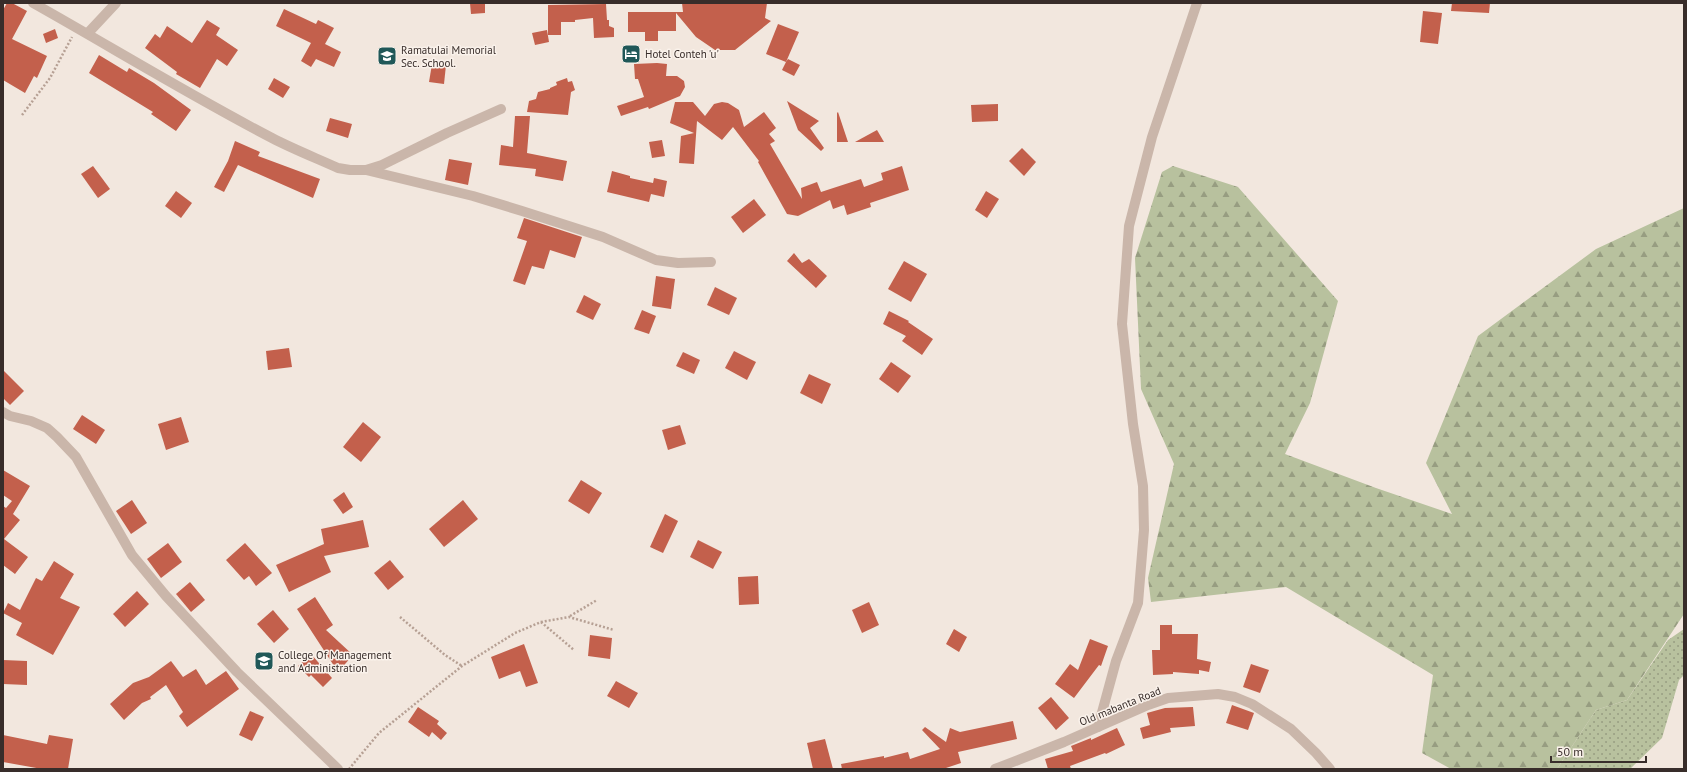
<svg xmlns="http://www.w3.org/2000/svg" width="1687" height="772" viewBox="0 0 1687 772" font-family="'PT Sans',sans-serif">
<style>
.grass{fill:url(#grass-dots)}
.forest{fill:url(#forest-firs)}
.building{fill:#c3604c}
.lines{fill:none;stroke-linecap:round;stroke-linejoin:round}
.path{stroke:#b6a094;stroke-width:2.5;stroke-dasharray:2 2;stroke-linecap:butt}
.street{stroke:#cab6aa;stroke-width:10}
.labels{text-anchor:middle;stroke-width:3;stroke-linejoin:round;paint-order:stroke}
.poi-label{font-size:11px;fill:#382d2a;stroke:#faf2eb;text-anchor:start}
.street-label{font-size:11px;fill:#382d2a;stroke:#faf2eb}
</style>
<defs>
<pattern id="grass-dots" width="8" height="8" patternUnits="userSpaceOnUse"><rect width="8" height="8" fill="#b8c19e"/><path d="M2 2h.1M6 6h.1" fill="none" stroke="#979d81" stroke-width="1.8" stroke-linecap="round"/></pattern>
<pattern id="forest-firs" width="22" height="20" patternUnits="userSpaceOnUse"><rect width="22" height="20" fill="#b8c19e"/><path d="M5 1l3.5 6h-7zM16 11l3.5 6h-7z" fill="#979d81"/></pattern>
</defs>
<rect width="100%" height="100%" fill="#f2e7de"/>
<polygon class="grass" points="1684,629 1684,675 1679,680 1662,738 1630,769 1557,769 1596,710 1627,700 1668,640"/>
<polygon class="forest" points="1173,166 1238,187 1338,301 1310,403 1285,454 1376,488 1452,514 1426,463 1478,336 1596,249 1684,208 1684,614 1627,700 1596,710 1557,769 1451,769 1422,753 1433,675 1286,587 1151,602 1148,578 1174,464 1141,389 1135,258 1162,172"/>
<g class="building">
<polygon points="7,3 12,3 27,11 12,39 47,56 37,78 34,76 25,93 3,80 3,10"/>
<polygon points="470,3 485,3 485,13 471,14"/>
<polygon points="682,3 767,3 765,18 771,21 735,50 715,50 696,37 676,13 676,31 658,31 658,41 645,41 645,32 628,32 628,12 683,12"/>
<polygon points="1452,3 1490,3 1489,13 1451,11"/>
<polygon points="606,4 607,20 609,20 609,26 614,28 614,37 594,38 593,18 575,20 575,22 561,22 561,35 548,35 548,5"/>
<polygon points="284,9 316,24 318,20 334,28 325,44 341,52 334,67 316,59 311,67 301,61 311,43 276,26"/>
<polygon points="1423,11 1442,13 1438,44 1420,42"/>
<polygon points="207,20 220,28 216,35 238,50 227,66 217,59 200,88 176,74 177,72 145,48 155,34 160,38 167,26 192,43"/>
<polygon points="778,24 799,32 786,62 788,59 800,65 794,76 782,70 786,62 766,54"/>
<polygon points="55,29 58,38 46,43 43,34"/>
<polygon points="547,30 549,42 535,45 532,33"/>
<polygon points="99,55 127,72 129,68 154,83 191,110 176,131 151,114 153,112 89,73"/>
<polygon points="657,63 667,64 666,76 677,76 684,81 685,87 680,96 649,109 648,107 621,116 617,106 644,97 638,79 635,79 634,64"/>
<polygon points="432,64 446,65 444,84 429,82"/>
<polygon points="274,78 290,87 283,98 268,89"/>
<polygon points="567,78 568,82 572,81 575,90 571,92 568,115 527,112 529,101 536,99 538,92 550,89 550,88 557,85 556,82"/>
<polygon points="787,101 819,121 810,128 824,148 821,151 798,130"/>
<polygon points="675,102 693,102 705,116 714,104 722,102 728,103 739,110 744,127 764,112 776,128 769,134 775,141 770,144 802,199 801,188 817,182 821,192 861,179 864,187 883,180 881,173 902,166 909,190 870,203 871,207 847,215 844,205 833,209 830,200 798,216 787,214 758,162 759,161 733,127 722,140 697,121 694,164 679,163 681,136 694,133 670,123"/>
<polygon points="998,104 998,121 972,122 971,105"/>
<polygon points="838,112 848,142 837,142 837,113"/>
<polygon points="515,116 530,116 527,153 567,161 563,181 535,176 536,169 499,165 501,145 513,147"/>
<polygon points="330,118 352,124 348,138 326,131"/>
<polygon points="877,130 884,142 855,142"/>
<polygon points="662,140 665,156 652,158 649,142"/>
<polygon points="235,141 260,152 258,156 320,179 313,198 238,165 224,192 214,187 228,161"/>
<polygon points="1022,148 1036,162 1024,176 1009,161"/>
<polygon points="449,159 472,163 468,185 445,180"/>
<polygon points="93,166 110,189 98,198 81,174"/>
<polygon points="612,171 630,176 630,178 653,183 654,178 667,181 664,197 651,194 649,202 607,192"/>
<polygon points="176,191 192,203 181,218 165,206"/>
<polygon points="986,191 999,199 987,218 975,210"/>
<polygon points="754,199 766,215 743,233 731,217"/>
<polygon points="524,218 582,237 575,258 550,250 544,269 532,266 525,285 513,281 527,241 517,238"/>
<polygon points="794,253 802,263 809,259 827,276 816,288 787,261"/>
<polygon points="904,261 927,274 911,302 888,289"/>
<polygon points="656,276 675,279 671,309 652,306"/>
<polygon points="715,287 737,298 729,315 707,305"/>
<polygon points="584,295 601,304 593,320 576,312"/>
<polygon points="642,310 656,316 649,334 634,329"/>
<polygon points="889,311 909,321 908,322 933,339 922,355 902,341 906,336 883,324"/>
<polygon points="289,348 292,367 268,370 266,351"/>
<polygon points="734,351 756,362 747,380 725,368"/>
<polygon points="683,352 700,360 694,374 676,366"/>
<polygon points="891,362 911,376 898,393 879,379"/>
<polygon points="3,370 24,391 10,405 3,398"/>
<polygon points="809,374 831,384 822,404 800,393"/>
<polygon points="82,415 105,430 96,444 73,429"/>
<polygon points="181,417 189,442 166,450 158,424"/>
<polygon points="363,422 381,437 361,462 343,447"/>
<polygon points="680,425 686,444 668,450 662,430"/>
<polygon points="3,470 30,486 13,514 20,520 4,539 28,557 15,574 3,565 3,506 6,508 12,501 3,495"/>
<polygon points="581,480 602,493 589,514 568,501"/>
<polygon points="344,492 353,507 343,514 333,500"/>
<polygon points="132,500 147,523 131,534 116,511"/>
<polygon points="463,500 478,519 444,547 429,529"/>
<polygon points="665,514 678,521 663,553 650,547"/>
<polygon points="363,520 369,547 324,556 331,572 289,592 276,565 324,544 321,529"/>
<polygon points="698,540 722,552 713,569 690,557"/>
<polygon points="168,543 182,562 161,578 147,559"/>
<polygon points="245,543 272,573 256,586 249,576 244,580 226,560"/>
<polygon points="390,560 404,577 388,590 374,573"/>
<polygon points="54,561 74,574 60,598 80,607 53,655 16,635 22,623 3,613 8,603 20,610 36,578 42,581"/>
<polygon points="758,576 759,604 739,605 738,577"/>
<polygon points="190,582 205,600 191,612 176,594"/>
<polygon points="137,591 149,604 125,627 113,614"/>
<polygon points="315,597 333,625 326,630 353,655 338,672 297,609"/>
<polygon points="869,602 879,625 862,633 852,610"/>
<polygon points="273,610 289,629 274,643 257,624"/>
<polygon points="1160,625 1172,625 1172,634 1198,634 1197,659 1211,662 1209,672 1199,670 1199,674 1173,672 1173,674 1153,675 1152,650 1160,650"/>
<polygon points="954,629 967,637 959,652 946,644"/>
<polygon points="590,635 612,638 610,659 588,656"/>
<polygon points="1090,639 1108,646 1101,666 1099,665 1074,698 1055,684 1070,664 1078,670"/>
<polygon points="524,644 538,683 526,687 520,671 499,679 491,657"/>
<polygon points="311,654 332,678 323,687 311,675 309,677 298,666"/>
<polygon points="3,660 27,661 27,685 3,684"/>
<polygon points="171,661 183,677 196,669 206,685 226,671 239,689 187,727 179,716 183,712 166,685 150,697 151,699 142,703 124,720 110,704 133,683 149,677"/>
<polygon points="1251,664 1269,670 1260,693 1243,687"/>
<polygon points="616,681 638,693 629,708 607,696"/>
<polygon points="1051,697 1069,718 1056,730 1038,708"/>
<polygon points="1232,705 1254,713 1248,730 1226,723"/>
<polygon points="418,707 439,721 437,724 447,733 441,740 432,732 429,737 408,722"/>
<polygon points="1193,707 1195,726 1170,728 1171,732 1143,739 1140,728 1150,725 1147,713 1165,708"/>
<polygon points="250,711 264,717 252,741 239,735"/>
<polygon points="1013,721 1017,739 958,752 961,763 943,769 842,769 841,764 884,756 884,758 908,752 910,759 940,749 922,730 925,727 946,742 950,728 960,732"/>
<polygon points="1117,728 1125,745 1106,754 1105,753 1070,766 1071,769 1048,769 1045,759 1073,751 1071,746 1091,738 1091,740"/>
<polygon points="3,735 47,744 49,735 73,739 68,769 42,769 3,762"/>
<polygon points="825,739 833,769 813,769 807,743"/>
</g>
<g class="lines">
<g class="path">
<polyline points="22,115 50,78 72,37"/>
<polyline points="570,616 597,600"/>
<polyline points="400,617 445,655 462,666"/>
<polyline points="541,622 574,650"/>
<polyline points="349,769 379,733 462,666 515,633 541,622 569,617 614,630"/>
</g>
<g class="street">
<path d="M33 3C113 48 191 96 272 138 293 149 316 158 338 168L350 170H366L382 165 447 133 501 109"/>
<polyline points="88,33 116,3"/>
<polyline points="366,170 473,196 522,211 603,237 656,260 678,263 711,262"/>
<polyline points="3,412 10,416 31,421 47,428 57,437 76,457 132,555 166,596 237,672 338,769"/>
<polyline points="1098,727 1116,661 1138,603 1144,530 1143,486 1133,424 1122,324 1129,226 1152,137 1197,3"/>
<polyline points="995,769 1064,742 1148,705 1168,698 1218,694 1235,697 1252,704 1291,729 1316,753 1330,769"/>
</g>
</g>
<defs>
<symbol id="hotel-square" viewBox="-11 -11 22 22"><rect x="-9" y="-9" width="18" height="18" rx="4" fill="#205858" stroke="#faf2eb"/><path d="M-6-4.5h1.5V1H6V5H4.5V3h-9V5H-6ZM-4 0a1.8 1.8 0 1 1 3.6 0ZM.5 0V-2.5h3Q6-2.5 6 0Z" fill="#fff"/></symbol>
<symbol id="school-square" viewBox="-11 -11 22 22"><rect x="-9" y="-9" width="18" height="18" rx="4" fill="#205858" stroke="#faf2eb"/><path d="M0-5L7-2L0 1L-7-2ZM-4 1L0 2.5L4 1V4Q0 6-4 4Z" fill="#fff"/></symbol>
<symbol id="university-square" viewBox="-11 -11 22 22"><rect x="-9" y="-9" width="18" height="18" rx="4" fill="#205858" stroke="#faf2eb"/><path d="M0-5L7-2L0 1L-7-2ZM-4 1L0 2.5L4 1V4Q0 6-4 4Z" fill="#fff"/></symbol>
</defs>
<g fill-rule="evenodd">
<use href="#hotel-square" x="620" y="43" width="22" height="22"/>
<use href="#school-square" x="376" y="45" width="22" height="22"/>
<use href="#university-square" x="253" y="650" width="22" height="22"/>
</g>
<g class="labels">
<g class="poi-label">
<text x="401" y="54">Ramatulai Memorial<tspan x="401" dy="13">Sec. School.</tspan></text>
<text x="645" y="58">Hotel Conteh 'u'</text>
<text x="278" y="659">College Of Management<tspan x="278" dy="13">and Administration</tspan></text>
</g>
<g class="street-label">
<text transform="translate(1120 706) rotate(-22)" y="4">Old mabanta Road</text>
</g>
</g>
<rect width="1687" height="772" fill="none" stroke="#382d2a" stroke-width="8"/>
<path d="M1551 756v6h95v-6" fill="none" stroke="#382d2a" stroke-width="2"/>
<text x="1557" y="756" font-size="12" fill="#382d2a" stroke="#faf2eb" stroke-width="3" paint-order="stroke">50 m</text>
</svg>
